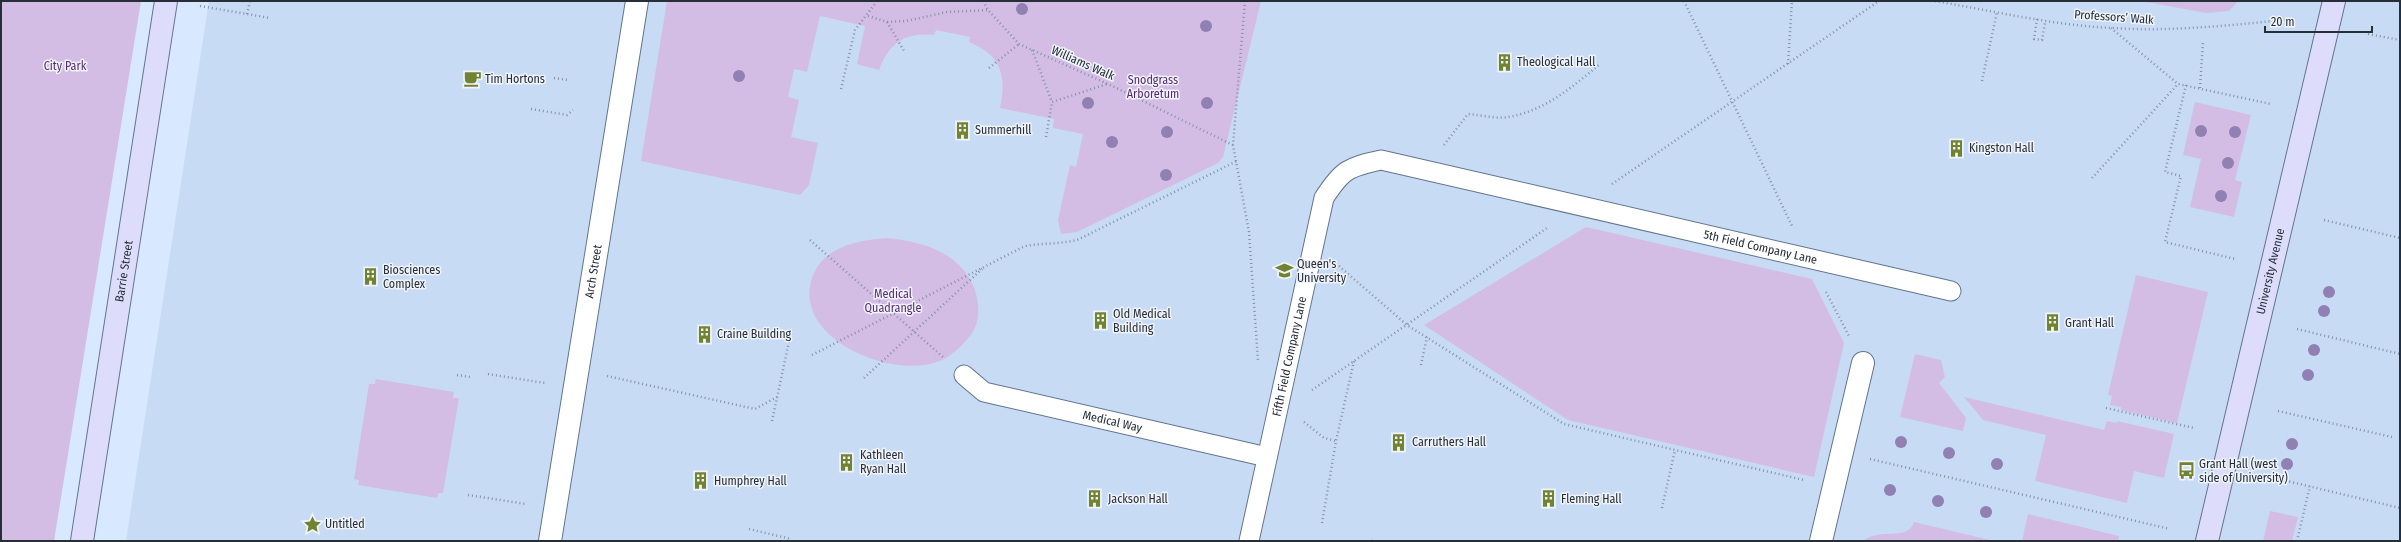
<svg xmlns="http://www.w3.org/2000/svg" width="2401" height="542" viewBox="0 0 2401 542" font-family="'Fira Sans Condensed',sans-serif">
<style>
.built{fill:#c7dbf5}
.green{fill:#d3bde5}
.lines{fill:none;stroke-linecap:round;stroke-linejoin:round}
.service-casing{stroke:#62758d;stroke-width:21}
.pedestrian-casing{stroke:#62758d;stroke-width:24}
.minor-casing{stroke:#62758d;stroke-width:24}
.secondary-casing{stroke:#62758d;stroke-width:24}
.path{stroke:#8693a4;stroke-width:2.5;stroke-dasharray:1 3;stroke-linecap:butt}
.service{stroke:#fff;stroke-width:19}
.pedestrian{stroke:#fff;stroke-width:22}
.minor{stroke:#fff;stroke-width:22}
.secondary{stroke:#dddcfb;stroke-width:22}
.tree{fill:#9181b2}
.labels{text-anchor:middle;stroke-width:3;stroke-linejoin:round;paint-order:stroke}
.street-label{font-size:12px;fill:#262e38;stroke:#f0f4fa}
.poi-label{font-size:12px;fill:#262e38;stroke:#f0f4fa;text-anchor:start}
.park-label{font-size:12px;fill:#582c73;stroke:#f0f4fa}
</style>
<rect width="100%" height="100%" fill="#d7e8ff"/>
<polygon class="built" points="209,1 2400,1 2400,541 126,541"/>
<g class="green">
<polygon points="1,1 141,1 54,541 1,541"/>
<path d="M667 1H1261L1223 157 1218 163 1077 232 1061 234 1058 220 1070 165 1076 167 1083 134 1053 128 1054 119 1000 108C1007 75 1001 55 969 42L970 37 936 30 934 35C905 32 889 43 879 70L857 64 865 26 820 16 807 72 794 69 788 97 799 100 791 137 818 143 809 185 800 195 641 161Z"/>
<polygon points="2141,1 2238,1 2229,11 2206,13"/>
<polygon points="2195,102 2251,115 2235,180 2242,182 2234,217 2190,207 2201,159 2183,155"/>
<polygon points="1586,227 1812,279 1844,343 1814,477 1568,420 1424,325"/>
<path d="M886 238C919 241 954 250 971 281 979 296 982 318 972 333 965 343 957 351 946 358 899 385 785 338 814 273 826 246 860 240 886 238Z"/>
<polygon points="2136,275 2208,292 2177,423 2121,410 2121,407 2110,405 2112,396 2108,395"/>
<polygon points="1915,354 1941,360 1945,377 1939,383 1966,418 1963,431 1900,417"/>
<polygon points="376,379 454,392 453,398 459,398 443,493 438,493 437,498 358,485 359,480 354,479 369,384 375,384"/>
<polygon points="1964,397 2104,430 2107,421 2117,423 2117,421 2174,434 2164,478 2134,471 2127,503 2035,481 2046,435 1983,420"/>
<polygon points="2270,511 2298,517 2292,541 2263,541"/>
<polygon points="2028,514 2119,536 2118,541 2022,541"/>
<path d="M1914 522 1994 541H1863C1879 527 1908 542 1914 522Z"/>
</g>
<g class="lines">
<defs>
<g id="service">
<path id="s1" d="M964 375 984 392 1267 457"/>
<path id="s2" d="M1249 541 1324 198C1342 170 1348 167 1381 160L1951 291"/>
</g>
<polyline id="pedestrian" points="1821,541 1863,363"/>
<g id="minor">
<path id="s3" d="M550 541 637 1"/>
</g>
<g id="secondary">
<path id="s4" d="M82 541 166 1"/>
<path id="s5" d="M2207 541 2334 1"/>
</g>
</defs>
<use href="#service" class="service-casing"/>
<use href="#pedestrian" class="pedestrian-casing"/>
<use href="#minor" class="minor-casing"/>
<use href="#secondary" class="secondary-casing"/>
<g class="path">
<polyline points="983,1 988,10 1019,44 1108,84 1233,145"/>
<polyline points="1245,1 1233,145 1249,232 1258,361"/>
<polyline points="1684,1 1792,226"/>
<path d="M1935 1C1993 11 2052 25 2112 28 2172 32 2233 25 2293 19"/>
<polyline points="200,6 270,18"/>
<polyline points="247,14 250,1"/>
<polyline points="868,16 887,22 906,21 947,12 988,10"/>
<polyline points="2037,19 2034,39 2042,40 2045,23"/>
<polyline points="887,22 904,51"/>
<polyline points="2111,28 2178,84"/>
<polyline points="2368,34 2400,40"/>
<polyline points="1032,50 1052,102 1107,84"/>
<polyline points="1788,64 1792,1"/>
<polyline points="989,68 1019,44"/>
<polyline points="554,78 568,80"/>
<polyline points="1982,81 1997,12"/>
<polyline points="2186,85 2165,172 2181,176 2165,242 2235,259"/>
<polyline points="2200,88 2203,42"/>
<polyline points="841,89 855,30 877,1"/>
<polyline points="531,109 567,115 573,110"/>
<polyline points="1046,137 1052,102"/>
<path d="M1444 145 1468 114C1481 115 1496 119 1508 117 1545 111 1572 87 1600 64"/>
<polyline points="2092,178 2178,84 2271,104"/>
<polyline points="1612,184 1879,1"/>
<polyline points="2324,220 2400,238"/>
<polyline points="810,240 943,357"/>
<polyline points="1339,266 1407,325 1564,424 1804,480"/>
<polyline points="1826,292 1849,336"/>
<polyline points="2297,329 2400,354"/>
<path d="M812 355 1025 246C1043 243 1060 244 1077 240L1237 161"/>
<polyline points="1421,365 1427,337"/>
<polyline points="488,374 545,383"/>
<polyline points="457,375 470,377"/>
<polyline points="607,376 755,409 777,397"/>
<polyline points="864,378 983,268"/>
<polyline points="1312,390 1547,228"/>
<polyline points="2106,408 2194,428"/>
<polyline points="2278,411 2392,437"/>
<polyline points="772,421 792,328"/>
<polyline points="1304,422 1324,438 1336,441"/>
<polyline points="1870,459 2170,529"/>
<polyline points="2262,475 2400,508"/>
<polyline points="468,495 526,504"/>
<polyline points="1662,508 1675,450"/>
<polyline points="1322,523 1336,441 1354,361"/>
<polyline points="749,529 791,539"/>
<polyline points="1373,541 1374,539"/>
<polyline points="2297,541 2310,486"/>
</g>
<use href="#service" class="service"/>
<use href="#pedestrian" class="pedestrian"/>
<use href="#minor" class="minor"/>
<use href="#secondary" class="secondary"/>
</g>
<g class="tree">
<circle cx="1022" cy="9" r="6"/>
<circle cx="1206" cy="26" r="6"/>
<circle cx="739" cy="76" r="6"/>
<circle cx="1088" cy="103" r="6"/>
<circle cx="1207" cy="103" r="6"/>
<circle cx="2201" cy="131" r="6"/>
<circle cx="1167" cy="132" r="6"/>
<circle cx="2235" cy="132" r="6"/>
<circle cx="1112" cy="142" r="6"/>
<circle cx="2228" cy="163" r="6"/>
<circle cx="1166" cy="175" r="6"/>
<circle cx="2221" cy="196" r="6"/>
<circle cx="2329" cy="292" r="6"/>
<circle cx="2324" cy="311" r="6"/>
<circle cx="2314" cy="350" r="6"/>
<circle cx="2308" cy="375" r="6"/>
<circle cx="1901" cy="442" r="6"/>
<circle cx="2292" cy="444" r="6"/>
<circle cx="1949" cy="453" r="6"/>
<circle cx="1997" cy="464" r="6"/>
<circle cx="2287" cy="464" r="6"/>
<circle cx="1890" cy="490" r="6"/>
<circle cx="1938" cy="501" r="6"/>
<circle cx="1986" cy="512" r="6"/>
</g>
<defs>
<symbol id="building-bare" viewBox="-9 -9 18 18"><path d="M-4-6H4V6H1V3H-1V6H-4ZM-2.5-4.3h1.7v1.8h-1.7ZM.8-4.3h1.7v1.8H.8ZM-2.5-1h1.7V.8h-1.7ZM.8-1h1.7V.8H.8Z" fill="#718231" stroke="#f0f4fa" stroke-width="2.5" paint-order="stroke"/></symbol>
<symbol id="cafe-bare" viewBox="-9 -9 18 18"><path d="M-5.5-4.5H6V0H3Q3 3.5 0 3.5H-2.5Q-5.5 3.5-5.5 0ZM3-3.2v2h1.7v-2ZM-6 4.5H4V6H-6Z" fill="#718231" stroke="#f0f4fa" stroke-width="2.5" paint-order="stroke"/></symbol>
<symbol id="university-bare" viewBox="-9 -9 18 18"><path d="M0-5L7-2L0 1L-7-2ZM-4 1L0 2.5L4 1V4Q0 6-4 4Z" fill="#718231" stroke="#f0f4fa" stroke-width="2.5" paint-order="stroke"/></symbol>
<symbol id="bus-bare" viewBox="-9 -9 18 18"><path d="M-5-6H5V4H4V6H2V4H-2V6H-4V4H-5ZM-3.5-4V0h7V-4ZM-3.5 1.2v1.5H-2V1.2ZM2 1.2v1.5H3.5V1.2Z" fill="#718231" stroke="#f0f4fa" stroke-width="2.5" paint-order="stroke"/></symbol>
<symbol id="sight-bare" viewBox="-9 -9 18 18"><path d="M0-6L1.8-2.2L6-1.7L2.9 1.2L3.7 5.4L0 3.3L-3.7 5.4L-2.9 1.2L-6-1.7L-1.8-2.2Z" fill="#718231" stroke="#f0f4fa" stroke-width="2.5" paint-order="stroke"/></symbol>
</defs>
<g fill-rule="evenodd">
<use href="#building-bare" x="1492" y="50" width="25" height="25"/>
<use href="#cafe-bare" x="460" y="66" width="25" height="25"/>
<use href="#building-bare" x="950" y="118" width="25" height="25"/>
<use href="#building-bare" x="1944" y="136" width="25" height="25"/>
<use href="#university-bare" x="1272" y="258" width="25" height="25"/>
<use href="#building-bare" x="358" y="264" width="25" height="25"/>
<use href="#building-bare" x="1088" y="308" width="25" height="25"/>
<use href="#building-bare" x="2040" y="310" width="25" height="25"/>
<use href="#building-bare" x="692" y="322" width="25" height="25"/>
<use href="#building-bare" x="1386" y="430" width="25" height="25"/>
<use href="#building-bare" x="834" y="450" width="25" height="25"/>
<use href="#bus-bare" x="2174" y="458" width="25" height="25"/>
<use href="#building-bare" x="688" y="468" width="25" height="25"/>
<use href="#building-bare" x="1082" y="486" width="25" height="25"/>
<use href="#building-bare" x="1536" y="486" width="25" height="25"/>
<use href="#sight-bare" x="300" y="512" width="25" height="25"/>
</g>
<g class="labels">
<g class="street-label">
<text transform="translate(2114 17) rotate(4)" y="4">Professors’ Walk</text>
<text transform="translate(1083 63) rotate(24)" y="4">Williams Walk</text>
<text dy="4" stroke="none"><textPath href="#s2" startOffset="812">5th Field Company Lane</textPath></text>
<text dy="4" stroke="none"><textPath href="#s4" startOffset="273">Barrie Street</textPath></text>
<text dy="4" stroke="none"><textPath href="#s3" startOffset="273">Arch Street</textPath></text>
<text dy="4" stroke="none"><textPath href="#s5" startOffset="277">University Avenue</textPath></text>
<text dy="4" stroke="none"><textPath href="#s2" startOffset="189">Fifth Field Company Lane</textPath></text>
<text dy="4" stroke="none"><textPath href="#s1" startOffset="158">Medical Way</textPath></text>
</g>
<g class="poi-label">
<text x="1517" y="66">Theological Hall</text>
<text x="485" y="83">Tim Hortons</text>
<text x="975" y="134">Summerhill</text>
<text x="1969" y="152">Kingston Hall</text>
<text x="1297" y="268">Queen's<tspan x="1297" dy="14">University</tspan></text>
<text x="383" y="274">Biosciences<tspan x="383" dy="14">Complex</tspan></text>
<text x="1113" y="318">Old Medical<tspan x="1113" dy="14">Building</tspan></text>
<text x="2065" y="327">Grant Hall</text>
<text x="717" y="338">Craine Building</text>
<text x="1412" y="446">Carruthers Hall</text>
<text x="860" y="459">Kathleen<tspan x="860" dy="14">Ryan Hall</tspan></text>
<text x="2199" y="468">Grant Hall (west<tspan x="2199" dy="14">side of University)</tspan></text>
<text x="714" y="485">Humphrey Hall</text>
<text x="1108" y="503">Jackson Hall</text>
<text x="1561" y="503">Fleming Hall</text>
<text x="325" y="528">Untitled</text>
</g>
<g class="park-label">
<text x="65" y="70">City Park</text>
<text x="1153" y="84">Snodgrass<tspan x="1153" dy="14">Arboretum</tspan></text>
<text x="893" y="298">Medical<tspan x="893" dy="14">Quadrangle</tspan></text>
</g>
</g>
<rect width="2401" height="542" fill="none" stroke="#262e38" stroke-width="4"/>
<path d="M2265 26v6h107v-6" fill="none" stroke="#262e38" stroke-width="2"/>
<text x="2271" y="26" font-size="12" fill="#262e38" stroke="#f0f4fa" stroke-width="3" paint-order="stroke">20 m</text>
</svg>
